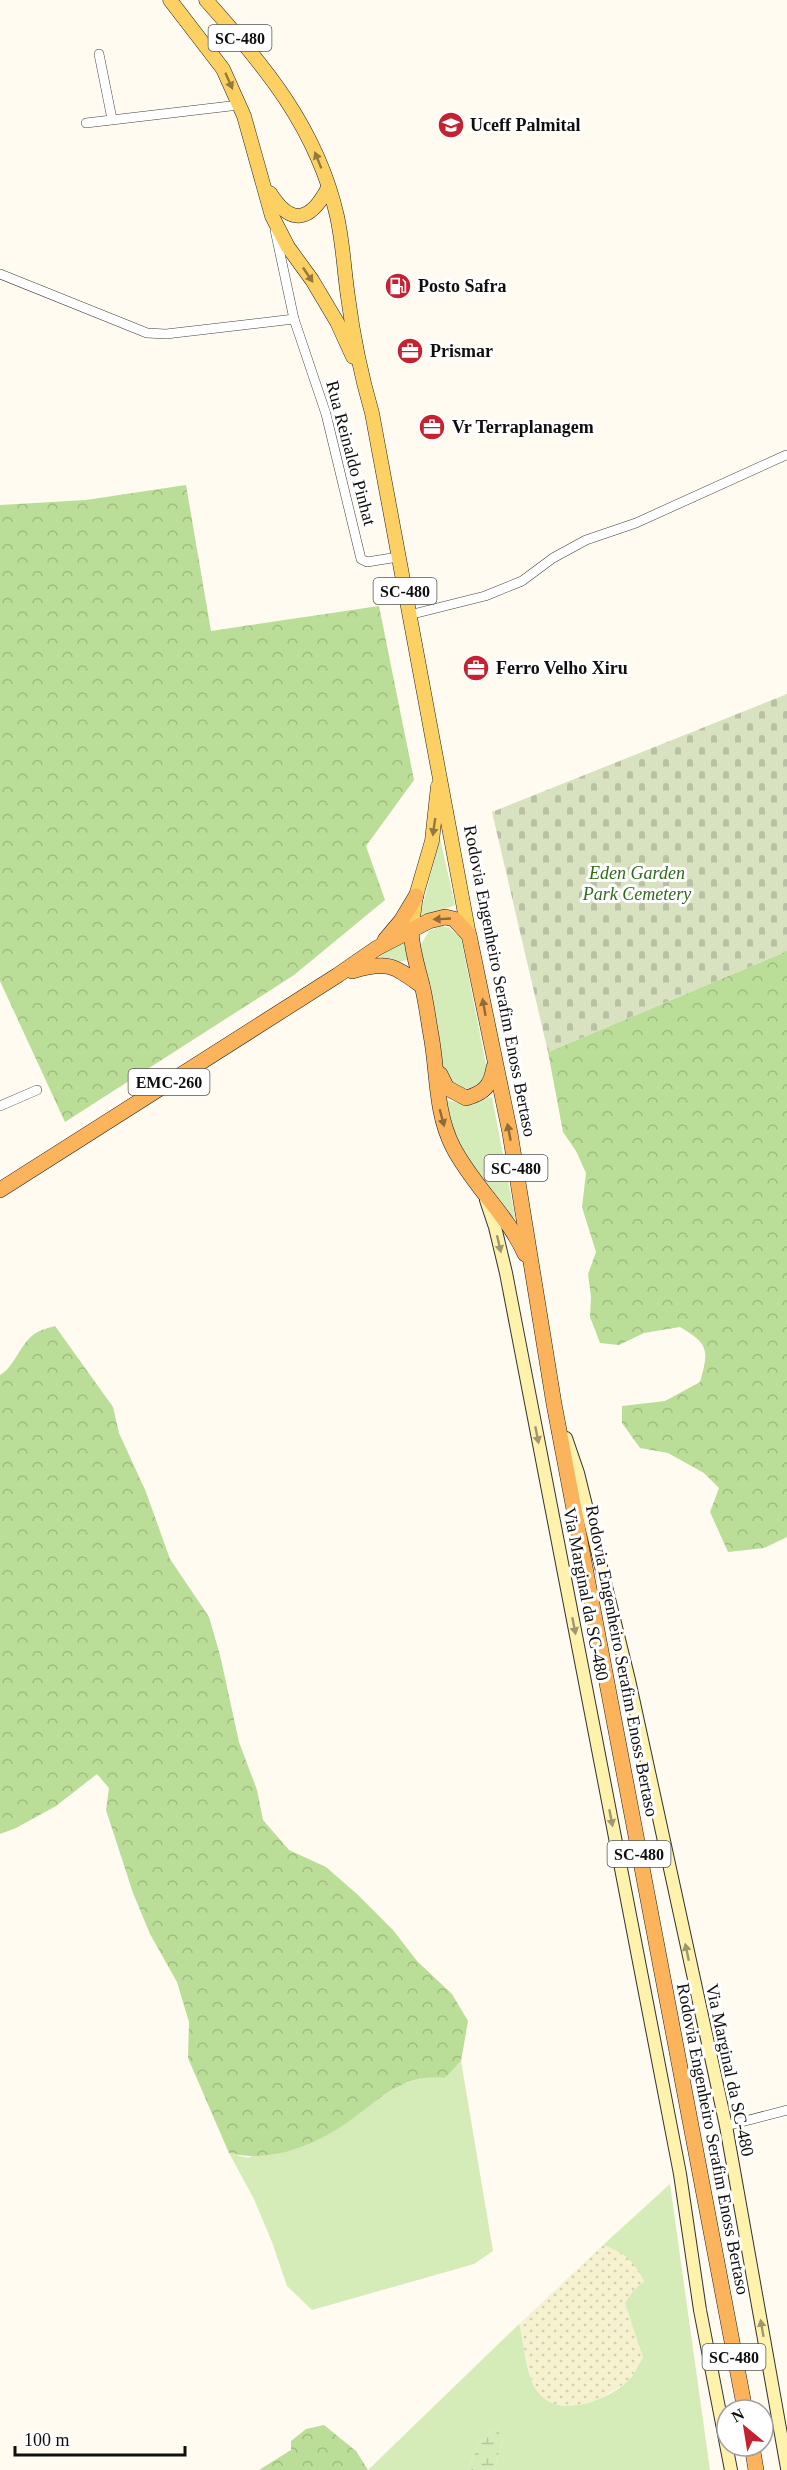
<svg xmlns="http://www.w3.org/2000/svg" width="787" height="2470" viewBox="0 0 787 2470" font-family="'Times New Roman',serif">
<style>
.farmland{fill:url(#farmland-dots)}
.grass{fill:#d5ebb8}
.forest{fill:url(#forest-crowns)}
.wetland{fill:url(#wetland-marsh)}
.cemetery{fill:url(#cemetery-stones)}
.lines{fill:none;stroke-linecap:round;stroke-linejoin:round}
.minor-casing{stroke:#424242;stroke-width:10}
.secondary-casing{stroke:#313131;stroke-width:14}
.primary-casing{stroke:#202020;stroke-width:15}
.trunk-casing{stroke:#202020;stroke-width:16}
.minor{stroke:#fff;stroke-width:9}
.secondary{stroke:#fff2ac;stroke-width:12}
.primary{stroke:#fdd063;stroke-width:14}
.trunk{stroke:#fbb45c;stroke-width:15}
.oneway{fill:#92793d}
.oneway2{fill:#916a39}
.oneway3{fill:#9f976d}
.labels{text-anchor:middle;stroke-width:6;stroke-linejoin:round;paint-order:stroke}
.shield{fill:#fff;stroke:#575757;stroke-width:1.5}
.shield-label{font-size:16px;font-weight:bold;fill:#0f0f0f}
.poi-label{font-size:18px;font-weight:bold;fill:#0f0f0f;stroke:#fff;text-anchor:start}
.street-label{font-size:18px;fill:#0f0f0f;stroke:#fff}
.park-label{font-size:18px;font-style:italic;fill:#306a1c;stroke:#fff}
</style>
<defs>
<pattern id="farmland-dots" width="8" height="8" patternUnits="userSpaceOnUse" patternTransform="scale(1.5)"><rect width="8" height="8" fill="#f6f1cf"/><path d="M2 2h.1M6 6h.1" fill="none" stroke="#d2cdb1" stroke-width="1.8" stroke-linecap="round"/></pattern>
<pattern id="forest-crowns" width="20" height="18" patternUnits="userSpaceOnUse" patternTransform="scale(1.5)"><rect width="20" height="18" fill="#badd97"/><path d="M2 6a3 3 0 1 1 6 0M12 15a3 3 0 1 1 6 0" fill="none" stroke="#9fbc81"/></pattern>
<pattern id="wetland-marsh" width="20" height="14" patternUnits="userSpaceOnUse" patternTransform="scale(1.5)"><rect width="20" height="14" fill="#d5ebb8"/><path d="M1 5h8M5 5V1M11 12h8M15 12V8" fill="none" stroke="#b6c89d"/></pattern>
<pattern id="cemetery-stones" width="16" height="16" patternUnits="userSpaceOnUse" patternTransform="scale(1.5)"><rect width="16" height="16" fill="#d9e2c0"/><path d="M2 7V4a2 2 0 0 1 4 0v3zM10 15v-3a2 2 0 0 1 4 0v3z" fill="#b9c1a4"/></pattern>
</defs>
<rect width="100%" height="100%" fill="#fffbf1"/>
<polygon class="farmland" points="603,2245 620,2251 636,2264 644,2281 633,2291 625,2303 643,2358 629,2381 598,2400 572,2407 549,2403 536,2391 530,2376 519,2324"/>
<g class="grass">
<polygon points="440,838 455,905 419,920"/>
<path d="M441 926 449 928 461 938 487 1070C480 1085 472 1091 455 1088L443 1069 420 946 429 931Z"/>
<polygon points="407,940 409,959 400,962 391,958 382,958 377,953"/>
<polygon points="492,1097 515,1217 512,1218 460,1151 442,1099 463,1104"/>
<polygon points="461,2061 493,2251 474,2264 312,2310 287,2286 272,2242 254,2199 229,2153 248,2158 378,2099 400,2085 428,2076 445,2078"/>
<path d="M670 2184 710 2470H494L503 2439 496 2428C481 2439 474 2453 468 2470H368L519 2324C524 2342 526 2376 537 2391 557 2420 607 2401 628 2381 634 2376 638 2365 643 2358L625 2303 633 2291 644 2281C634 2261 624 2252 603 2245Z"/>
</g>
<g class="forest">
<polygon points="186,485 211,631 379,606 414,780 366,846 385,900 294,975 65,1122 0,981 0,505 86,500"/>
<path d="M787 951V1537L764 1548 728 1552 710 1512 719 1488 704 1473 668 1453 640 1448 622 1423V1406L665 1401 700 1382C709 1350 709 1344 680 1327L644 1333 619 1345 600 1343 590 1317 591 1297 588 1274 596 1252 582 1207 586 1173 576 1151 563 1132 548 1052Z"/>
<path d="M55 1326 113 1407 119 1433 146 1492 170 1559 209 1617 220 1655 239 1742 257 1790 263 1820 289 1850 326 1867 358 1895 393 1930 417 1961 452 1994 468 2021 461 2061 445 2078C399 2072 374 2106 339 2128 305 2149 268 2162 229 2153L188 2058 189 2022 177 1982 150 1934 133 1893 106 1810 109 1788 97 1774 56 1806 16 1828 0 1834V1375C15 1366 19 1346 33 1335 39 1330 48 1328 55 1326Z"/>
<polygon points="324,2425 356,2451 368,2470 259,2470 291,2450 291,2441 306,2429"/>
</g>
<path class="wetland" d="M496 2428 503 2439 494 2470H468C474 2453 481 2439 496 2428Z"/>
<polygon class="cemetery" points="787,694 787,951 548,1052 492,812"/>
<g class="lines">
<defs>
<g id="minor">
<polyline points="99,54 112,119"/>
<polyline points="86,123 239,105"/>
<polyline points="275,230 294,319 326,414 361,559 367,562 398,557"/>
<polyline points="0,274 147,333 166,334 294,319"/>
<polyline points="409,615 485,596 522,581 553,558 586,540 636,523 786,455"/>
<polyline points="0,1106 37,1090"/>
<polyline points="726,2126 787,2110"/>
</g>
<g id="secondary">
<polyline points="486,1200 495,1227 506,1273 680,2174 700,2310 731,2470"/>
<polyline points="566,1438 578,1473 629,1680 726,2126 787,2468"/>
</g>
<g id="primary">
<polyline points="170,0 223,69 244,116 272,216 288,247 312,280 337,322 353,357"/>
<path d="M206 0C264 65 317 128 337 216 343 243 344 270 348 297 353 336 361 375 372 413L469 935"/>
<path d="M270 193C291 226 310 222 328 188"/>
<polyline points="411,931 416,896 432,841 438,786"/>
</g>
<g id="trunk">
<path d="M411 931C412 951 417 965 422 985 426 1001 428 1018 431 1035 438 1072 435 1112 453 1147 473 1186 507 1214 525 1254"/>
<polyline points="385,940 401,921 416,896"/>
<path d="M352 971C388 960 394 966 422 986"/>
<path d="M440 1074 447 1088 466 1098C484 1093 491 1086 494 1067"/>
<polyline points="0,1190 338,975 377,948 429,921 445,917 454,919 469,935 510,1133 554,1404 745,2410"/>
<polyline points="752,2446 756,2470"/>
</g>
</defs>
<use href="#minor" class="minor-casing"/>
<use href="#secondary" class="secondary-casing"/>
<use href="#primary" class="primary-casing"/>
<use href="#trunk" class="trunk-casing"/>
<use href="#minor" class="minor"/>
<use href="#secondary" class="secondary"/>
<use href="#primary" class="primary"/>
<use href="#trunk" class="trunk"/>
</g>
<defs><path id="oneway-solid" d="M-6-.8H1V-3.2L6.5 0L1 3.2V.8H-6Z" transform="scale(1.5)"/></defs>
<g class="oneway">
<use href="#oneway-solid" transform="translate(229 81) rotate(66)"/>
<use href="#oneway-solid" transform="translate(318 160) rotate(-112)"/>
<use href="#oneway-solid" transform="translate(308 275) rotate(56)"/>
<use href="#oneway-solid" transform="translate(434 827) rotate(98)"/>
</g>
<g class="oneway2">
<use href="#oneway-solid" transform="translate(442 919) rotate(177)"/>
<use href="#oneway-solid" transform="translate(484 1007) rotate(-100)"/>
<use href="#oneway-solid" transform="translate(442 1118) rotate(75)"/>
<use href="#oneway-solid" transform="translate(509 1132) rotate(-101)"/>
</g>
<g class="oneway3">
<use href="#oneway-solid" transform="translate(499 1244) rotate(77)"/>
<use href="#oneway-solid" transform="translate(537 1435) rotate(79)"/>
<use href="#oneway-solid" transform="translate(574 1626) rotate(79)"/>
<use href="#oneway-solid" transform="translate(611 1818) rotate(79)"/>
<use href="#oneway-solid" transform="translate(687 1952) rotate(-102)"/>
<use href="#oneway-solid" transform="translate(762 2328) rotate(-100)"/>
</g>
<defs>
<symbol id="university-disc" viewBox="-11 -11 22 22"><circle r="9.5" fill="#c52131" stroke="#fff"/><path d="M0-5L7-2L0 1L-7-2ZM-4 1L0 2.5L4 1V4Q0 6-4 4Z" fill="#fff"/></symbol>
<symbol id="fuel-disc" viewBox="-11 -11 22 22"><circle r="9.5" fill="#c52131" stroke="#fff"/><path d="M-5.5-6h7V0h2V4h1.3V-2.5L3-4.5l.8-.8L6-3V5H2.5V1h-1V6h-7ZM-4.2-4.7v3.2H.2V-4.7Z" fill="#fff"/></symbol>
<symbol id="office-disc" viewBox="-11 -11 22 22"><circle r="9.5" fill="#c52131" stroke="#fff"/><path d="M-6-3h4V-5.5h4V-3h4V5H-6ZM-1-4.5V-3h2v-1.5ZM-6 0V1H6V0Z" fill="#fff"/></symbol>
</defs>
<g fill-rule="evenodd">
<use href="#university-disc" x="436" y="110" width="30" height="30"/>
<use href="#fuel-disc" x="383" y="271" width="30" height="30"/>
<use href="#office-disc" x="395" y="336" width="30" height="30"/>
<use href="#office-disc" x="417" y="412" width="30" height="30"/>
<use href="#office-disc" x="461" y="653" width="30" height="30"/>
</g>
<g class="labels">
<g class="shield">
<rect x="208.5" y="25" width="63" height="26" rx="4.5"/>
<rect x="373.5" y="578" width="63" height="26" rx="4.5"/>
<rect x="128.5" y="1069" width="81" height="26" rx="4.5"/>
<rect x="484.5" y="1155" width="63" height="26" rx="4.5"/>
<rect x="607.5" y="1841" width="63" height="26" rx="4.5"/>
<rect x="702.5" y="2344" width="63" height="26" rx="4.5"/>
</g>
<g class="shield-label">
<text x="240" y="44">SC-480</text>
<text x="405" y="597">SC-480</text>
<text x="169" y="1088">EMC-260</text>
<text x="516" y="1174">SC-480</text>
<text x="639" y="1860">SC-480</text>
<text x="734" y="2363">SC-480</text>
</g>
<g class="poi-label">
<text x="470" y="131">Uceff Palmital</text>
<text x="418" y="292">Posto Safra</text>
<text x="430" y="357">Prismar</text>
<text x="452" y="433">Vr Terraplanagem</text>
<text x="496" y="674">Ferro Velho Xiru</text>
</g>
<g class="street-label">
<text transform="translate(351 453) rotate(75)" y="6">Rua Reinaldo Pinhat</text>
<text transform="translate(500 981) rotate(79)" y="6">Rodovia Engenheiro Serafim Enoss Bertaso</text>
<text transform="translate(586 1594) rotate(79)" y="6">Via Marginal da SC-480</text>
<text transform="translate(622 1661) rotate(79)" y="6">Rodovia Engenheiro Serafim Enoss Bertaso</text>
<text transform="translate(730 2070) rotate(78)" y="6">Via Marginal da SC-480</text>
<text transform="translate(713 2139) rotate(79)" y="6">Rodovia Engenheiro Serafim Enoss Bertaso</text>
</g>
<g class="park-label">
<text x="637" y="879">Eden Garden<tspan x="637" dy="21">Park Cemetery</tspan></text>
</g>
</g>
<g transform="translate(745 2428) rotate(330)"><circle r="28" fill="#ffffff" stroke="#9f9f9f" stroke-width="1.5"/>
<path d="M0-4.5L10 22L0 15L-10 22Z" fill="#c52131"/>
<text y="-9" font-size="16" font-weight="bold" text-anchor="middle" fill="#0f0f0f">N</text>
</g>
<path d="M15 2446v9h170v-9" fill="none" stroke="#0f0f0f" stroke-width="3"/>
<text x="24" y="2446" font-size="18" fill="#0f0f0f" stroke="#ffffff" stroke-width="4.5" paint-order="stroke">100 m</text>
</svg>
